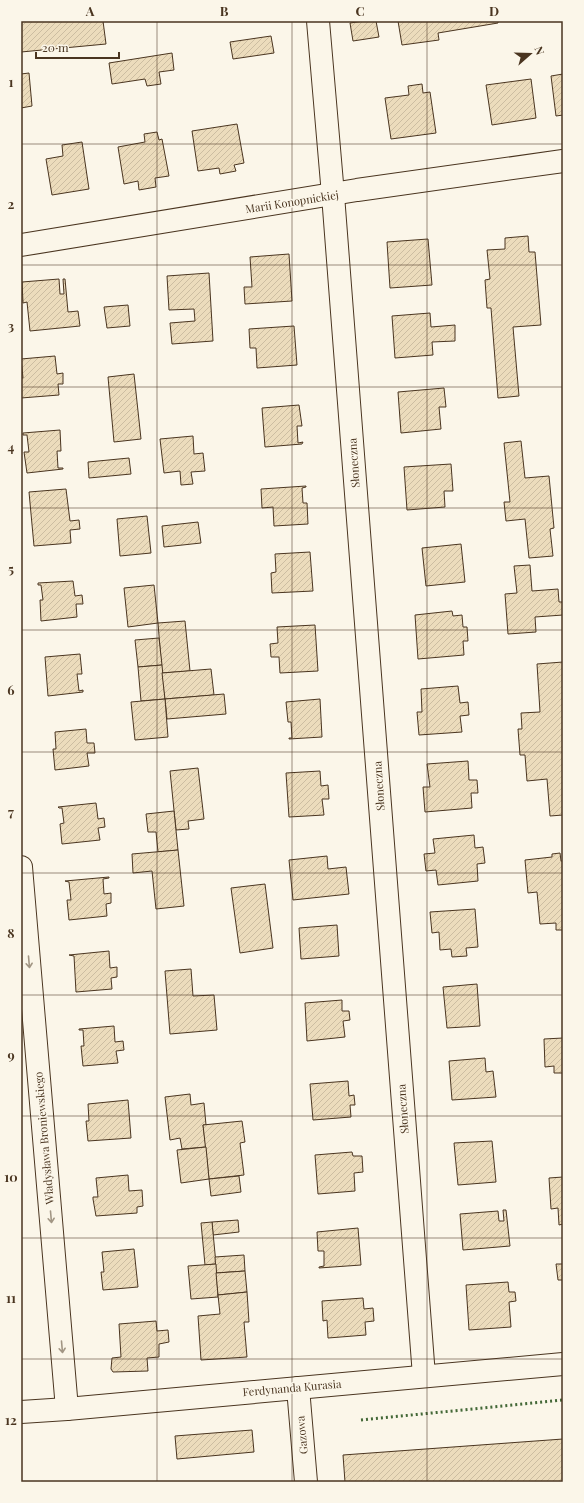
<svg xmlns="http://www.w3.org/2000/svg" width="584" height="1503" viewBox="0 0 584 1503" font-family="'Playfair Display',serif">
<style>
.building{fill:url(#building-hatch);stroke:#4a3520}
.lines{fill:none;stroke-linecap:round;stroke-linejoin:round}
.minor-casing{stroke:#4a3520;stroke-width:24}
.minor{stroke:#fbf6e9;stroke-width:22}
.hedge{stroke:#436837;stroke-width:3;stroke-dasharray:2 3;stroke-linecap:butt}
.oneway{stroke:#a29684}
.grid{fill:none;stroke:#4a3520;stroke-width:1;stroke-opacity:0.55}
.labels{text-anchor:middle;stroke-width:3;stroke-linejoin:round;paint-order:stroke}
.street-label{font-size:11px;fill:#4a3520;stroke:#fbf6e9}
.neatline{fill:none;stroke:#4a3520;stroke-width:1.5}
.grid-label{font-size:13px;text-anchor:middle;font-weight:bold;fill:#4a3520}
</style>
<defs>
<pattern id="building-hatch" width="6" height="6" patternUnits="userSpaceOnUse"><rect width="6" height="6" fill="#ecdcbc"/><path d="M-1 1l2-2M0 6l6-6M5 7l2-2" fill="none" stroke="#ccbda1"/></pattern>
</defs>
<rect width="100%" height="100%" fill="#fbf6e9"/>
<g class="building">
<polygon points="21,21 103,21 106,44 21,52"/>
<polygon points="364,21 376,21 379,37 353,41 350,23"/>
<polygon points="398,21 498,21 498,23 438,33 439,40 402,45"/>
<polygon points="271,36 274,53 233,59 230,42"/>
<polygon points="172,53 174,70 159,72 161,84 147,86 145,79 112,84 109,63"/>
<polygon points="29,73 32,106 21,108 21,74"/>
<polygon points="563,74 563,115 556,116 551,76"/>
<polygon points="531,79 536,118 492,125 486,85"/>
<polygon points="422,84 423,93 430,92 436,133 391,139 385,98 409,95 408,86"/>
<polygon points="237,124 244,163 234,165 236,171 220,174 219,168 198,171 192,131"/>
<polygon points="157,132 159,140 162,139 169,176 155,178 156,187 139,190 138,181 124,184 118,147 145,142 144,134"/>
<polygon points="82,142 89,189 52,195 46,159 63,156 62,145"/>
<polygon points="528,236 529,252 535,252 541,325 513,327 519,396 498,398 491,308 487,308 485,280 490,279 487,250 505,249 505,238"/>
<polygon points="428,239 432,285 390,288 387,242"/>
<polygon points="289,254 292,301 245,304 244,287 252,287 250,257"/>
<polygon points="209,273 213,341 172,344 170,323 195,321 194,309 169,310 167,276"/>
<polygon points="59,279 60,294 64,294 63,279 65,279 68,312 78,311 80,326 30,331 27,302 23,303 22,282"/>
<polygon points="128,305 130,326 107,328 104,307"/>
<polygon points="430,313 431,327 455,325 455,341 432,342 433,355 395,358 392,316"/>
<polygon points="294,326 297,365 257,368 256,348 250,348 249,329"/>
<polygon points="55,356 57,374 63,373 63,384 58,384 59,395 21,398 21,378 23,378 21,359"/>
<polygon points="134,374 141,439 114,442 108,377"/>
<polygon points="444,388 446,407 439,407 441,429 401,433 398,392"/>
<polygon points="299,405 302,426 297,426 298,443 303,442 302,444 265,447 262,408"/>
<polygon points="60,430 61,451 57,451 58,468 63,468 63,469 27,473 24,452 29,452 27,435 23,435 23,433"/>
<polygon points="193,436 194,454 203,453 205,471 191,472 193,484 181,485 180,471 164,473 160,439"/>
<polygon points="521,441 525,478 549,476 554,528 550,529 553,556 529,558 525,519 506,521 504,502 510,502 504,443"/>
<polygon points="129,458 131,474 89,478 88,462"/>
<polygon points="451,464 453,491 444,491 445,507 407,510 404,467"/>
<polygon points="306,486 306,487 302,488 303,503 307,503 308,524 274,526 273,507 262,508 261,489"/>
<polygon points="66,489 70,521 79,520 80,529 70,530 71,543 34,546 29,492"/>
<polygon points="147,516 151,553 120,556 117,519"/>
<polygon points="198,522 201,543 164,547 162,526"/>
<polygon points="461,544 465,582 426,586 422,548"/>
<polygon points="310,552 313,591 272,593 271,573 276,572 275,554"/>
<polygon points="530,565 532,591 558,589 559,602 563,602 563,615 535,617 536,632 508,634 505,594 517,593 514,566"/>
<polygon points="73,581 75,596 82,595 83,604 76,604 77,617 41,621 40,600 43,600 41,585 38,585 38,583"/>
<polygon points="154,585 158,623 128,627 124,588"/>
<polygon points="452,611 453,616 462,615 463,627 467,627 468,641 463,641 464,655 418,659 415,615"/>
<polygon points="185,621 190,671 162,673 158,623"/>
<polygon points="315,625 318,671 280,673 279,657 271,657 270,644 278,643 277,627"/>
<polygon points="159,638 162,665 138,667 135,640"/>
<polygon points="80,654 82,674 77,674 79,691 83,690 83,692 48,696 45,657"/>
<polygon points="563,662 563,815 550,816 547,779 527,781 525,755 520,755 518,729 522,729 521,713 540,712 537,664"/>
<polygon points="162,665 165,699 141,701 138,667"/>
<polygon points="211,669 214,695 165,699 162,673"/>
<polygon points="458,686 460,703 468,702 469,715 460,716 462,732 419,735 417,712 422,712 421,689"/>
<polygon points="224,694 226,714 167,719 165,699"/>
<polygon points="165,699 168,737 135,740 131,702"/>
<polygon points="320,699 322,737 289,739 289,738 292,738 291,722 288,722 286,702"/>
<polygon points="86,729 87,743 94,743 95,753 87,753 89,766 55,770 53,749 56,749 55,732"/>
<polygon points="468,761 469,780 477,780 478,793 471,793 472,808 425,812 423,787 430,787 427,764"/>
<polygon points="198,768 204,819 188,821 189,829 176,830 170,771"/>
<polygon points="320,771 321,786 328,785 329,799 322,799 324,815 289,817 286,773"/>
<polygon points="96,803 98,819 104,818 105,827 98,828 100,840 62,844 60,824 64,823 62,808 59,808 58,807"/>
<polygon points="174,811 178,850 158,852 156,832 148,832 146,814"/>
<polygon points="474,835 475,848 483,847 485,863 477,864 478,881 438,885 436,870 426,871 424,854 435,853 433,839"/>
<polygon points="178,850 184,906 156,909 152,871 133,873 132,854"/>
<polygon points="560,853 561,861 563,861 563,930 556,930 556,923 540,924 537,892 528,893 525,860 552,857 552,854"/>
<polygon points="327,856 328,869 346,867 349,894 293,900 289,860"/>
<polygon points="109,877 109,878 103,879 104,894 111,893 111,903 106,904 107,916 69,920 67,900 71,900 69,882 65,881"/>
<polygon points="265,884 273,948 240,953 231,888"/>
<polygon points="475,909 478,947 466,948 467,956 452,957 451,949 440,950 439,932 432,933 430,912"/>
<polygon points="337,925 339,956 301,959 299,928"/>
<polygon points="109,951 110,968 117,967 117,977 111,978 112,989 76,992 74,956 69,955"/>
<polygon points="191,969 193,996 214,995 217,1030 170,1034 165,971"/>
<polygon points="477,984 480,1026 447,1028 443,987"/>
<polygon points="342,1000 342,1011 349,1011 350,1020 343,1021 345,1037 307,1041 305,1003"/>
<polygon points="114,1026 115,1042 123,1041 124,1050 116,1051 118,1063 83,1066 81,1046 84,1046 83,1030 79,1030 79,1029"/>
<polygon points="563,1038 563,1073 554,1073 554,1066 545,1067 544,1039"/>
<polygon points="485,1058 486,1072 493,1071 496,1097 452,1100 449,1061"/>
<polygon points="348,1081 349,1096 354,1095 355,1105 350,1105 351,1117 313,1120 310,1084"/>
<polygon points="190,1094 191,1105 204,1103 206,1125 203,1125 206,1147 182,1149 180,1138 170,1140 165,1097"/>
<polygon points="128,1100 131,1138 88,1141 86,1121 89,1121 88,1104"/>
<polygon points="242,1121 245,1142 240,1143 244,1175 209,1179 203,1125"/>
<polygon points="492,1141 496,1182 458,1185 454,1143"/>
<polygon points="206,1147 209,1179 181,1183 177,1150"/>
<polygon points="352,1152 353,1156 362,1156 363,1172 354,1173 355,1191 318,1194 315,1155"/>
<polygon points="128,1175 129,1191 142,1190 143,1206 137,1207 137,1213 96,1216 93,1199 93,1197 98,1197 96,1178"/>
<polygon points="239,1176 241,1192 211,1196 209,1179"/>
<polygon points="563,1177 563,1224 559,1225 558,1208 551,1209 549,1178"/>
<polygon points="503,1210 506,1210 510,1246 463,1250 460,1214 498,1211 499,1221 504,1221"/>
<polygon points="238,1220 239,1232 213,1235 212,1222"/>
<polygon points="212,1222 216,1264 205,1265 201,1223"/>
<polygon points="358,1228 361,1265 319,1268 319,1267 324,1266 324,1251 318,1251 317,1232"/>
<polygon points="134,1249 138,1287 103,1290 101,1272 104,1272 102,1252"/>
<polygon points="244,1255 245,1271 216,1273 215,1257"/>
<polygon points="216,1264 218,1297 191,1299 188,1266"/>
<polygon points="556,1264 563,1264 563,1288 563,1280 558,1280"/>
<polygon points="245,1271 247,1292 218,1295 216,1273"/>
<polygon points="508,1282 509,1292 515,1292 516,1301 509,1302 511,1327 469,1330 466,1285"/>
<polygon points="247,1292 249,1322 244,1322 247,1357 201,1360 198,1316 220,1314 218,1295"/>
<polygon points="363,1298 364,1309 373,1308 374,1321 365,1322 366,1335 328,1338 327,1320 323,1321 322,1301"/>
<polygon points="156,1321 157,1331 168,1330 169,1342 159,1344 159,1357 147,1358 148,1371 113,1372 111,1369 112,1358 121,1357 119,1324"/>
<polygon points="252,1430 254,1452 177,1459 175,1436"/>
<polygon points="563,1439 563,1482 345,1482 343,1455"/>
</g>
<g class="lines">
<defs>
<g id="minor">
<polyline points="318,21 333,195 424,1376"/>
<polyline points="21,245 357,190 563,161"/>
<polyline points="21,867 67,1409"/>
<polyline points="298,1388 306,1482"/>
<polyline points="21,1412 67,1409 563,1364"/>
</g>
</defs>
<use href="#minor" class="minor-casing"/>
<use href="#minor" class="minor"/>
<polyline class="hedge" points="361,1420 563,1400"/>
</g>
<defs><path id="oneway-shaft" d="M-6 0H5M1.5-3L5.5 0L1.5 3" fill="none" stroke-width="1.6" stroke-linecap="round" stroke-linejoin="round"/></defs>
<g class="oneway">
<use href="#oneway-shaft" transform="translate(29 962) rotate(85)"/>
<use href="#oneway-shaft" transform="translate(51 1217) rotate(85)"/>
<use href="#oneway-shaft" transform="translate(62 1347) rotate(85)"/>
</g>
<path class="grid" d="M157 21V1482M292 21V1482M427 21V1482M21 144H563M21 265H563M21 387H563M21 508H563M21 630H563M21 752H563M21 873H563M21 995H563M21 1116H563M21 1238H563M21 1359H563"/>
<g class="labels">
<g class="street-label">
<text transform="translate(292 202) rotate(-9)" y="4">Marii Konopnickiej</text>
<text transform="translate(354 463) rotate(-94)" y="4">Słoneczna</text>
<text transform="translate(379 786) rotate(-94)" y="4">Słoneczna</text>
<text transform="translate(403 1109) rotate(-94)" y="4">Słoneczna</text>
<text transform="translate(44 1138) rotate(-95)" y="4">Władysława Broniewskiego</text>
<text transform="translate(292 1388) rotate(-5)" y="4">Ferdynanda Kurasia</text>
<text transform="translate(302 1435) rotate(-95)" y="4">Gazowa</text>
</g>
</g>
<rect width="584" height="1503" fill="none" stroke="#fbf6e9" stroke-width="44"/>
<g transform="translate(530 54) rotate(70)" stroke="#fbf6e9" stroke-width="3" paint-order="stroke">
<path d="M0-3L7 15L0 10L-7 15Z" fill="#4a3520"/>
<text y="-6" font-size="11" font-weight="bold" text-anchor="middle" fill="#4a3520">N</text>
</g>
<path d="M36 52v6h83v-6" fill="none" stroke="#4a3520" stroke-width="2"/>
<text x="42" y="52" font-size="12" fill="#4a3520" stroke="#fbf6e9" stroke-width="3" paint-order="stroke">20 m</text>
<rect x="22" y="22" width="540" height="1459" class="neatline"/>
<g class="grid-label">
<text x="90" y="16">A</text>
<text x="224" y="16">B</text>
<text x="360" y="16">C</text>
<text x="494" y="16">D</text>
<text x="11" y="87">1</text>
<text x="11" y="209">2</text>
<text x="11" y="331">3</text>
<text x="11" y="452">4</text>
<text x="11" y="574">5</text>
<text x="11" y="695">6</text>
<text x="11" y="817">7</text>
<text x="11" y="938">8</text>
<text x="11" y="1060">9</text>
<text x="11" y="1182">10</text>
<text x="11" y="1303">11</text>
<text x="11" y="1425">12</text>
</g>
</svg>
